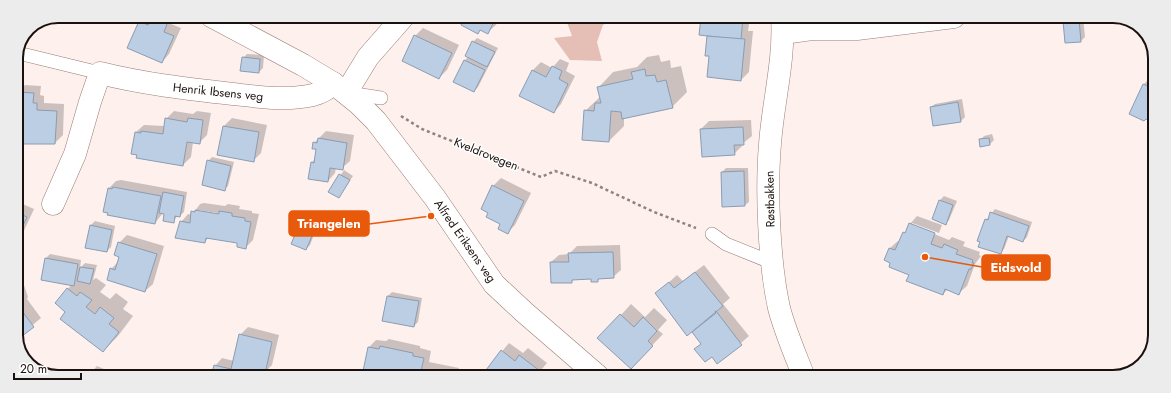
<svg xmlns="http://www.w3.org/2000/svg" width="1171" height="393" viewBox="0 0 1171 393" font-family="Jost,sans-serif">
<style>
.green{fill:#e5bfb5}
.shadow{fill:#0003;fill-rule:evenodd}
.building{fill:#bbcee4;stroke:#8b9cb2}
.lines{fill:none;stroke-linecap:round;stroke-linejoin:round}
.service-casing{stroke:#9a7d76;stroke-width:14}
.minor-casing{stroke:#9a7d76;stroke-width:23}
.tertiary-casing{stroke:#9a7d76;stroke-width:23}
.path{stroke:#8e837f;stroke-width:2.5;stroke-dasharray:3 3;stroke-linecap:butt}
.service{stroke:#fff;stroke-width:13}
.minor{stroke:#fff;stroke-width:22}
.tertiary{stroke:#fff;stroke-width:22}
.labels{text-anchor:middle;stroke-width:3;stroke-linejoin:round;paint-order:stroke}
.street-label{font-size:12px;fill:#1a100d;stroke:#fff}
.rim{fill:none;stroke:#1a100d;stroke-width:2}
.leader{fill:none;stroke:#e8590c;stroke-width:1.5}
.callout-dot{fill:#e8590c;stroke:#fff;stroke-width:1.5}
.callout{fill:#e8590c;stroke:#e8590c;stroke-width:1.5}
.callout-label{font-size:13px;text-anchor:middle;font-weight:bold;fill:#fff}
</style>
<rect width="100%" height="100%" fill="#fef1ed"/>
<polygon class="green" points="565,17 618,17 603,25 597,42 602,61 570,60 554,38 572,36"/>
<g class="shadow">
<polygon points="145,16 173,16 171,24 181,28 169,54 162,62 139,22"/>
<polygon points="465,17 499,17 496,25 488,32 481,29 478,32 462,25"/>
<polygon points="702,17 750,17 748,31 753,31 749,72 741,80 710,55 706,55 708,35 700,34"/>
<polygon points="1083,17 1085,37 1081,41 1066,42 1064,21 1068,18"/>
<polygon points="423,28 459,45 447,70 439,78 403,60 415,36"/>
<polygon points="477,38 498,48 478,87 474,91 465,60 468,57 473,42"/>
<polygon points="247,54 264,55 263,68 259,72 243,58"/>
<polygon points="659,55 661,62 670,60 671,68 681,66 687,92 672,107 624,118 624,126 609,141 585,111 601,96 599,87 613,72 637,67 647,57"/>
<polygon points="560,59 569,63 566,71 575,76 561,104 554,112 521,95 533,70 541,62 552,68"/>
<polygon points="1151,77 1155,78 1155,122 1130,113 1144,84"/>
<polygon points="25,85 41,86 40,95 44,96 44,103 64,104 63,135 55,143 16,143 16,94"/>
<polygon points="962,99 965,117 961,121 933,125 931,107 935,104"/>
<polygon points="174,111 193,114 197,111 211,113 207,135 199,143 193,142 191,157 183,165 136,132 144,125 165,126 166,119"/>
<polygon points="232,118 267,125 261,153 253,161 224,126"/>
<polygon points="751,120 752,136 742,144 742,146 734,154 701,129 709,121"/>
<polygon points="326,131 354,135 350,161 342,168 336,167 335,173 328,181 312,162 315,159 317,149 314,143"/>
<polygon points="992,134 994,140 990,144 980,140 984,136"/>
<polygon points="212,157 234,162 228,186 224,190 208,161"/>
<polygon points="726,168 748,168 749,202 745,205 722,172"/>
<polygon points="344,170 353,176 339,197 330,192"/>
<polygon points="501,178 531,193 515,225 507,233 501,224 493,186"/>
<polygon points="121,180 187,192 184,212 180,216 178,215 173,222 163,213 155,223 109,188 116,181"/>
<polygon points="944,196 957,201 949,220 946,223 933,218 940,200"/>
<polygon points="16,201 34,209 22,235 16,241"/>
<path d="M204 203 225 206 228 204 240 206 239 209 252 211V213L259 214 253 240 245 248 238 242 209 237 205 242 181 222 188 214 192 215 200 204ZM198 210 224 214 223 216 198 212Z"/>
<polygon points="995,209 1032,222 1027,237 1023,241 1009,236 1004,249 1000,253 986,220"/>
<polygon points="917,216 942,225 939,233 912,223 912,225 949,240 952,237 965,242 963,246 980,252 979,255 981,256 975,264 967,286 959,293 948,289 943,294 910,274 890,248 898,241 900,242 910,224"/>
<polygon points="95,221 115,226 111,247 107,251 86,247 91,225"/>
<polygon points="302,226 315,232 310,245 306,249 292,243 298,230"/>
<polygon points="127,235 164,246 153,284 145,291 111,269 118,262 120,256 119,243"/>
<polygon points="620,245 621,270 613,277 600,278 597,281 592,278 574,279 571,282 551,262 559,255 569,254 577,246"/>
<polygon points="50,254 81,260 80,268 85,263 97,265 93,280 96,278 106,285 100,292 110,299 116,293 128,302 123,309 133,316 118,336 103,351 66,311 56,303 72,284 46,258"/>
<polygon points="704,265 730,298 723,304 749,336 718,363 692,330 657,293 677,275 683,281"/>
<polygon points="16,270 22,279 28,297 27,299 41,318 16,339"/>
<polygon points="392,292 422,298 418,322 414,326 388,296"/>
<polygon points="631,304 645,317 654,308 667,320 658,330 663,334 641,357 621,315"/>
<polygon points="248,327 279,335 272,365 268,369 282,372 281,376 212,376 215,366 222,358 234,361 240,335"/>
<polygon points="389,339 420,346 420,348 431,351 429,362 459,368 457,376 363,376 369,347 376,340 386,341"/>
<polygon points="509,343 523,353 528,348 547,363 536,376 488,376 484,373"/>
<polygon points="97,366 113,373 112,376 88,376"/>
<polygon points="786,369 789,377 755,376 765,372 767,376"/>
</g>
<g class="building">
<polygon points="90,16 102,16 98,21"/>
<polygon points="463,17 496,17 488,34 480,30 478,34 461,25"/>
<polygon points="701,17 743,17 741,40 699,35"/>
<polygon points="151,18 167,24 164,32 174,36 162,63 127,48 139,21 148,25"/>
<polygon points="1079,19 1081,42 1065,43 1063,21"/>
<polygon points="414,35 452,53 439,79 402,61"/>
<polygon points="707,36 745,39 741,81 707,77 709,56 705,56"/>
<polygon points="472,41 495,52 487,67 465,56"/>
<polygon points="242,57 260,59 259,73 240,71"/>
<polygon points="464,60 485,70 474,92 453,82"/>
<polygon points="552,66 562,71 559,79 568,84 554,113 519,96 532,70 546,77"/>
<polygon points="645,69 646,76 655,75 657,82 666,80 673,108 622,119 621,112 611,111 609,142 582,140 584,110 594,111 595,103 601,103 597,87 633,79 631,72"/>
<polygon points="1143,84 1155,89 1155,123 1146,119 1144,121 1129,114"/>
<polygon points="17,92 34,93 33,103 37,103 37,110 57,111 55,144 16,144"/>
<polygon points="958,102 961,122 933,126 930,107"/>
<polygon points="165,118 187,122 188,118 203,120 200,144 187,142 183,166 136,158 137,155 131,154 135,132 141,133 141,131 163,134"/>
<polygon points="223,126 259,132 254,162 217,155"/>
<polygon points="743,127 744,145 734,145 735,155 702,157 700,129"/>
<polygon points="318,138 347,143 343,170 330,168 328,182 308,179 311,162 314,163 316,149 312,149 313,142 317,143"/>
<polygon points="989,138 990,145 980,147 979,139"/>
<polygon points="207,160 231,166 225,191 202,185"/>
<polygon points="744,171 745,206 722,207 721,172"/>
<polygon points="339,174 350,180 339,198 328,192"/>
<polygon points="492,185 524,201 508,234 498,229 500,224 486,217 488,213 481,209"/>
<polygon points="113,187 161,196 155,224 107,215 108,213 103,212 108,188 112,189"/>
<polygon points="163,192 184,196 180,217 175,216 174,223 163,221 164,214 159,213"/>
<polygon points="939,200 953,205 946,225 932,219"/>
<polygon points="195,210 219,214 219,211 232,213 232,216 245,218 245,221 251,222 246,249 237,247 237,243 206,238 205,243 175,238 180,221 190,223 191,211 195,212"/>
<polygon points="16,212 27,217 16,240"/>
<polygon points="990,212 1029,226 1023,242 1007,236 1001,254 978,247 980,242 977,241 985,219 988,220"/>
<polygon points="909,223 935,233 931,244 942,248 944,244 958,250 956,254 973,260 972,263 974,263 971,269 969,269 959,295 945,289 943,295 906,281 909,275 889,267 890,263 884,260 889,248 895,250 903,232 905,233"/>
<polygon points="90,225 112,230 107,252 85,248"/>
<polygon points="297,230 312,236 306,250 291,244"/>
<polygon points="118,242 157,254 145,292 107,280 110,268 115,270 119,257 114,255"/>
<polygon points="613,252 614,278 598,279 598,282 591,282 591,279 572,280 572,283 551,283 550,262 569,262 568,253"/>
<polygon points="45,258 78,264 74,286 41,280"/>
<polygon points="80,267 94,269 90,284 77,281"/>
<polygon points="695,272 723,306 687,336 655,293 669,282 674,288"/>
<polygon points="67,288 77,296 80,292 92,300 86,307 95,314 100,307 114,318 109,324 119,332 103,352 60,319 65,312 55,303"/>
<polygon points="16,291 21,305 19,307 34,327 17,340"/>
<polygon points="387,296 419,301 414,327 382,321"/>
<polygon points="715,311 716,311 742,345 717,364 712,357 705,362 694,349 701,344 692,332 716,313"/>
<polygon points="620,314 634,327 643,317 657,331 648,341 653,346 631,369 597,338"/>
<polygon points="239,334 272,342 265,374 262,374 262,376 211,376 214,365 231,369"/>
<polygon points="380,346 413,353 413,356 424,358 420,376 362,376 368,347 379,349"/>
<polygon points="501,350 515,361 519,355 540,371 536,376 486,376 483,374"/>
<polygon points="422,370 452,376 420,376"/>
</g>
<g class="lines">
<defs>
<g id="service">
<polyline points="18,53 100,73"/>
<polyline points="349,93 381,98"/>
<polyline points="712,234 726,244 773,263"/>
</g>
<g id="minor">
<polyline points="211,16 303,65 333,83 359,104 376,121 435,198 494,284 524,312 598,376"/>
<polyline points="783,33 812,29 857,29 954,17"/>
<polyline points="346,93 368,57 404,16"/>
<path d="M53 204 75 154 90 102 100 73C144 84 188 89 233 94 259 97 287 101 313 95 321 93 328 89 333 83"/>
</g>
<path id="tertiary" d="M782 17C785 59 773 102 770 144 766 191 769 262 779 308 785 331 795 354 804 377"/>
</defs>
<use href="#service" class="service-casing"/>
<use href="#minor" class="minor-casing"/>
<use href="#tertiary" class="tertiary-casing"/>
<polyline class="path" points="401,116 422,129 541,177 555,171 592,183 654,212 696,228"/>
<use href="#service" class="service"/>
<use href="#minor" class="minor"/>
<use href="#tertiary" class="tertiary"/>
</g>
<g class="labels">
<g class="street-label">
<text transform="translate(218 92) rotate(6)" y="4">Henrik Ibsens veg</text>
<text transform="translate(486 154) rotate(22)" y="4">Kveldrovegen</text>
<text transform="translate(770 199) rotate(-91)" y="4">Røstbakken</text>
<text transform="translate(465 241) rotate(55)" y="4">Alfred Eriksens veg</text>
</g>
</g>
<path d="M0 0H1171V393H0ZM58 23H1113A35 35 0 0 1 1148 58V335A35 35 0 0 1 1113 370H58A35 35 0 0 1 23 335V58A35 35 0 0 1 58 23Z" fill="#edecec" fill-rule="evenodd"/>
<path class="rim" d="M58 23H1113A35 35 0 0 1 1148 58V335A35 35 0 0 1 1113 370H58A35 35 0 0 1 23 335V58A35 35 0 0 1 58 23Z"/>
<path class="leader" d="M431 216L369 224M925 257L982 267"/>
<g class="callout-dot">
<circle cx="431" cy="216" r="4"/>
<circle cx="925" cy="257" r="4"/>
</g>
<g class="callout">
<rect x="289" y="211" width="80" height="25" rx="4"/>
<rect x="982" y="255" width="68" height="25" rx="4"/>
</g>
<g class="callout-label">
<text x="329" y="228">Triangelen</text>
<text x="1016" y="272">Eidsvold</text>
</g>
<path d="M14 373v6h67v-6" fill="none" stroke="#1a100d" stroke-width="2"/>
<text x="20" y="373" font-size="12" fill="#1a100d" stroke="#ffffff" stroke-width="3" paint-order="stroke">20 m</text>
</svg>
